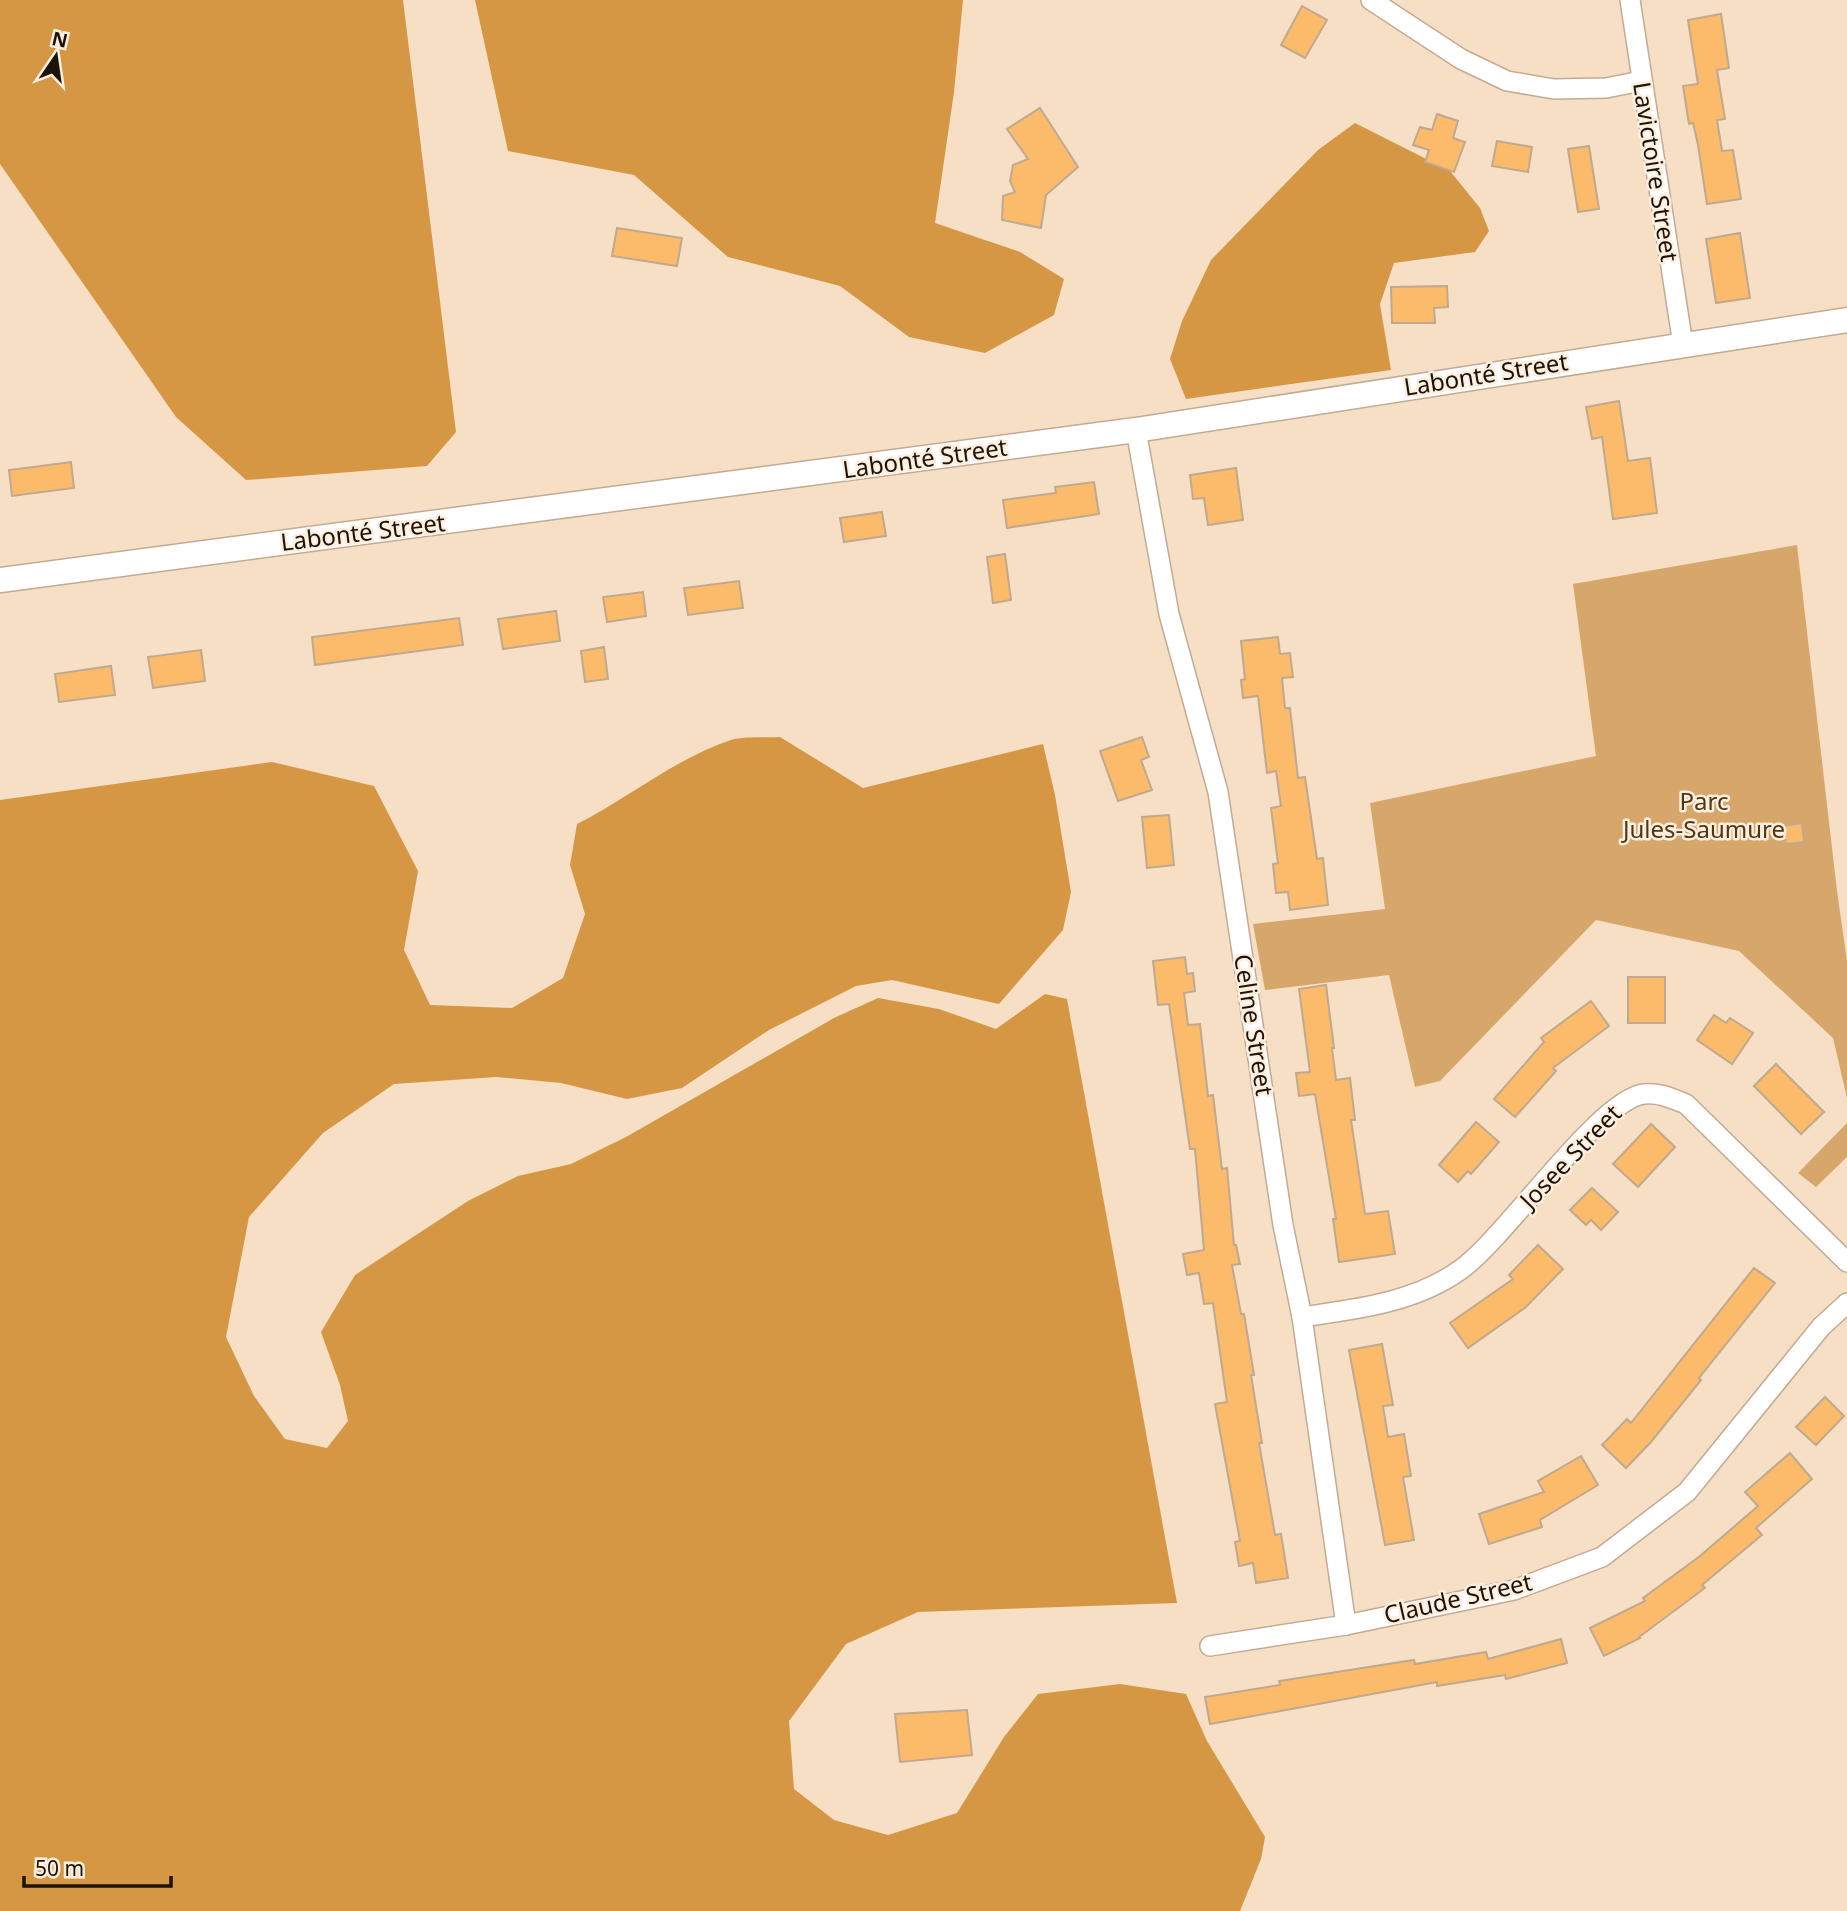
<svg xmlns="http://www.w3.org/2000/svg" width="1847" height="1911" viewBox="0 0 1847 1911" font-family="'Noto Sans',sans-serif">
<style>
.green{fill:#d7a66b}
.forest{fill:#d69745}
.building{fill:#fcbb6a;stroke:#bfa98f;stroke-width:2}
.lines{fill:none;stroke-linecap:round;stroke-linejoin:round}
.minor-casing{stroke:#c2ab92;stroke-width:22}
.tertiary-casing{stroke:#c2ab92;stroke-width:27}
.minor{stroke:#fff;stroke-width:19}
.tertiary{stroke:#fff;stroke-width:24}
.labels{text-anchor:middle;stroke-width:5;stroke-linejoin:round;paint-order:stroke}
.street-label{font-size:24px;fill:#1c140a;stroke:#fdeede}
.park-label{font-size:24px;fill:#503614;stroke:#fdeede}
</style>
<rect width="100%" height="100%" fill="#f7dfc5"/>
<g class="green">
<polygon points="1797,545 1837,891 1847,961 1847,1098 1833,1038 1739,951 1596,920 1440,1081 1415,1087 1389,975 1265,990 1253,924 1385,909 1370,803 1596,756 1573,584"/>
<polygon points="1847,1123 1847,1157 1816,1187 1798,1173"/>
</g>
<g class="forest">
<polygon points="0,0 403,0 456,432 427,466 246,480 176,417 0,164"/>
<polygon points="475,0 963,0 954,92 935,223 1020,252 1064,279 1054,315 985,353 909,337 840,286 728,257 634,175 508,151"/>
<polygon points="1355,123 1450,171 1480,208 1489,231 1475,252 1394,263 1380,304 1391,370 1186,399 1170,359 1182,321 1211,260 1318,150"/>
<path d="M780 737 863 788 1043 744 1055 795 1071 892 1063 930 999 1004 892 980 856 986 769 1030 682 1088 627 1099 561 1083 496 1077 394 1084 323 1133 249 1217 226 1337 254 1396 285 1439 327 1448 348 1421 340 1385 321 1332 355 1275 468 1201 518 1176 571 1164 626 1137 834 1018 878 998 939 1009 996 1029 1045 994 1067 999 1177 1603 918 1612 846 1644 789 1721 794 1789 834 1820 888 1835 957 1813 1004 1737 1038 1694 1120 1684 1186 1694 1207 1741 1265 1837 1261 1859 1240 1911H0V800L272 762 374 786 418 871 404 950 430 1005 512 1008 563 978 585 914 570 865 577 824C629 798 674 759 731 740 745 736 765 738 780 737Z"/>
</g>
<g class="building">
<polygon points="1302,6 1327,20 1305,58 1281,45"/>
<polygon points="1721,14 1729,68 1717,70 1725,119 1717,120 1722,151 1733,150 1741,199 1707,204 1698,145 1693,123 1689,124 1683,86 1698,84 1688,20"/>
<polygon points="1040,108 1078,167 1046,195 1041,228 1002,220 1003,196 1015,192 1010,181 1013,165 1028,159 1007,129"/>
<polygon points="1437,114 1458,121 1453,138 1465,142 1454,172 1425,162 1429,150 1413,145 1420,127 1432,130"/>
<polygon points="1497,141 1532,147 1528,172 1492,166"/>
<polygon points="1589,146 1599,209 1578,212 1568,149"/>
<polygon points="617,228 682,238 677,266 612,256"/>
<polygon points="1740,233 1750,298 1716,303 1706,239"/>
<polygon points="1447,286 1448,307 1434,308 1435,323 1392,323 1391,287"/>
<polygon points="1619,401 1628,461 1650,458 1657,513 1613,519 1602,437 1592,439 1586,407"/>
<polygon points="71,462 74,488 12,496 9,470"/>
<polygon points="1236,468 1243,520 1208,525 1204,498 1193,499 1190,475"/>
<polygon points="1094,482 1099,514 1007,528 1003,500 1056,493 1055,487"/>
<polygon points="882,512 886,536 844,542 840,518"/>
<polygon points="1005,554 1011,600 993,603 987,557"/>
<polygon points="739,581 743,608 688,615 684,588"/>
<polygon points="643,592 646,616 607,622 603,597"/>
<polygon points="556,611 560,641 503,649 498,619"/>
<polygon points="459,618 463,645 315,665 312,637"/>
<polygon points="1278,637 1280,654 1290,653 1293,677 1282,678 1285,708 1290,708 1298,778 1305,777 1317,859 1323,858 1328,905 1290,910 1288,892 1276,893 1273,864 1278,863 1271,808 1281,806 1276,771 1267,773 1258,696 1243,698 1241,680 1245,679 1241,641"/>
<polygon points="604,647 608,679 585,682 581,651"/>
<polygon points="201,650 205,681 153,688 148,657"/>
<polygon points="111,666 115,695 59,702 55,674"/>
<polygon points="1142,737 1149,757 1141,760 1152,790 1118,801 1100,751"/>
<polygon points="1169,815 1174,865 1147,868 1142,817"/>
<polygon points="1802,823 1804,842 1786,844 1783,826"/>
<polygon points="1185,957 1187,974 1193,973 1195,991 1184,993 1188,1025 1200,1024 1208,1096 1213,1095 1222,1169 1227,1168 1234,1245 1236,1245 1240,1264 1232,1265 1241,1314 1244,1314 1254,1375 1251,1375 1262,1443 1259,1443 1275,1535 1281,1534 1288,1578 1256,1583 1253,1563 1239,1566 1235,1542 1240,1541 1215,1404 1227,1402 1213,1303 1204,1304 1199,1273 1187,1275 1183,1254 1204,1250 1195,1149 1190,1149 1169,1004 1158,1005 1153,961"/>
<rect x="1628" y="977" width="37" height="46"/>
<polygon points="1326,985 1334,1048 1332,1048 1336,1080 1350,1078 1355,1120 1351,1120 1365,1214 1388,1211 1395,1254 1339,1262 1333,1219 1336,1219 1315,1094 1299,1096 1296,1073 1310,1072 1299,989"/>
<polygon points="1591,1001 1609,1026 1553,1068 1556,1071 1515,1117 1494,1099 1544,1042 1541,1038"/>
<polygon points="1714,1015 1726,1023 1730,1018 1753,1033 1732,1064 1697,1040"/>
<polygon points="1776,1064 1824,1112 1801,1134 1754,1086"/>
<polygon points="1476,1122 1499,1142 1471,1174 1468,1171 1458,1182 1439,1165"/>
<polygon points="1651,1124 1675,1147 1638,1187 1613,1164"/>
<polygon points="1592,1188 1618,1212 1601,1230 1591,1220 1586,1225 1570,1210"/>
<polygon points="1538,1245 1563,1269 1526,1307 1468,1348 1450,1323 1513,1279 1509,1275"/>
<polygon points="1754,1268 1775,1283 1699,1378 1701,1380 1651,1442 1626,1468 1602,1445 1627,1419 1631,1423"/>
<polygon points="1382,1344 1393,1405 1383,1406 1388,1437 1404,1434 1411,1476 1403,1477 1414,1540 1385,1545 1349,1350"/>
<polygon points="1825,1397 1844,1416 1816,1445 1796,1427"/>
<polygon points="1790,1453 1812,1479 1756,1528 1762,1535 1702,1585 1705,1588 1639,1637 1640,1638 1604,1656 1590,1628 1645,1601 1643,1598 1700,1556 1758,1506 1745,1492"/>
<polygon points="1581,1456 1598,1485 1540,1520 1542,1527 1489,1544 1479,1514 1544,1492 1538,1481"/>
<polygon points="1561,1639 1567,1663 1506,1679 1505,1675 1437,1686 1437,1682 1210,1724 1205,1697 1280,1685 1279,1681 1414,1660 1415,1664 1486,1652 1488,1659"/>
<polygon points="967,1710 972,1755 900,1762 895,1714"/>
</g>
<g class="lines">
<defs>
<g id="minor">
<polyline points="1371,0 1461,59 1507,81 1554,89 1606,88 1641,81"/>
<polyline points="1630,0 1683,345"/>
<polyline points="1136,430 1169,614 1218,792 1283,1225 1302,1317 1346,1625"/>
<path d="M1302 1317C1356 1309 1414 1303 1460 1270 1505 1239 1599 1099 1644 1094 1659 1092 1673 1099 1686 1104L1847 1262"/>
<polyline points="1210,1646 1346,1625 1514,1590 1602,1557 1687,1492 1821,1327 1847,1303"/>
</g>
<polyline id="tertiary" points="0,580 1136,430 1847,320"/>
</defs>
<use href="#minor" class="minor-casing"/>
<use href="#tertiary" class="tertiary-casing"/>
<use href="#minor" class="minor"/>
<use href="#tertiary" class="tertiary"/>
</g>
<g class="labels">
<g class="street-label">
<text transform="translate(1655 172) rotate(81)" y="8">Lavictoire Street</text>
<text transform="translate(1486 375) rotate(-9)" y="8">Labonté Street</text>
<text transform="translate(925 459) rotate(-8)" y="8">Labonté Street</text>
<text transform="translate(363 533) rotate(-7)" y="8">Labonté Street</text>
<text transform="translate(1253 1025) rotate(81)" y="8">Celine Street</text>
<text transform="translate(1571 1157) rotate(-46)" y="8">Josee Street</text>
<text transform="translate(1458 1599) rotate(-13)" y="8">Claude Street</text>
</g>
<g class="park-label">
<text x="1704" y="810">Parc<tspan x="1704" dy="28">Jules-Saumure</tspan></text>
</g>
</g>
<g transform="translate(56 56) rotate(13)" stroke="#fdeede" stroke-width="5" paint-order="stroke">
<path d="M0-5L12 26L0 18L-12 26Z" fill="#1c140a"/>
<text y="-10" font-size="19" font-weight="bold" text-anchor="middle" fill="#1c140a">N</text>
</g>
<path d="M24 1876v10h147v-10" fill="none" stroke="#1c140a" stroke-width="3.5"/>
<text x="35" y="1876" font-size="21" fill="#1c140a" stroke="#fdeede" stroke-width="5" paint-order="stroke">50 m</text>
</svg>
